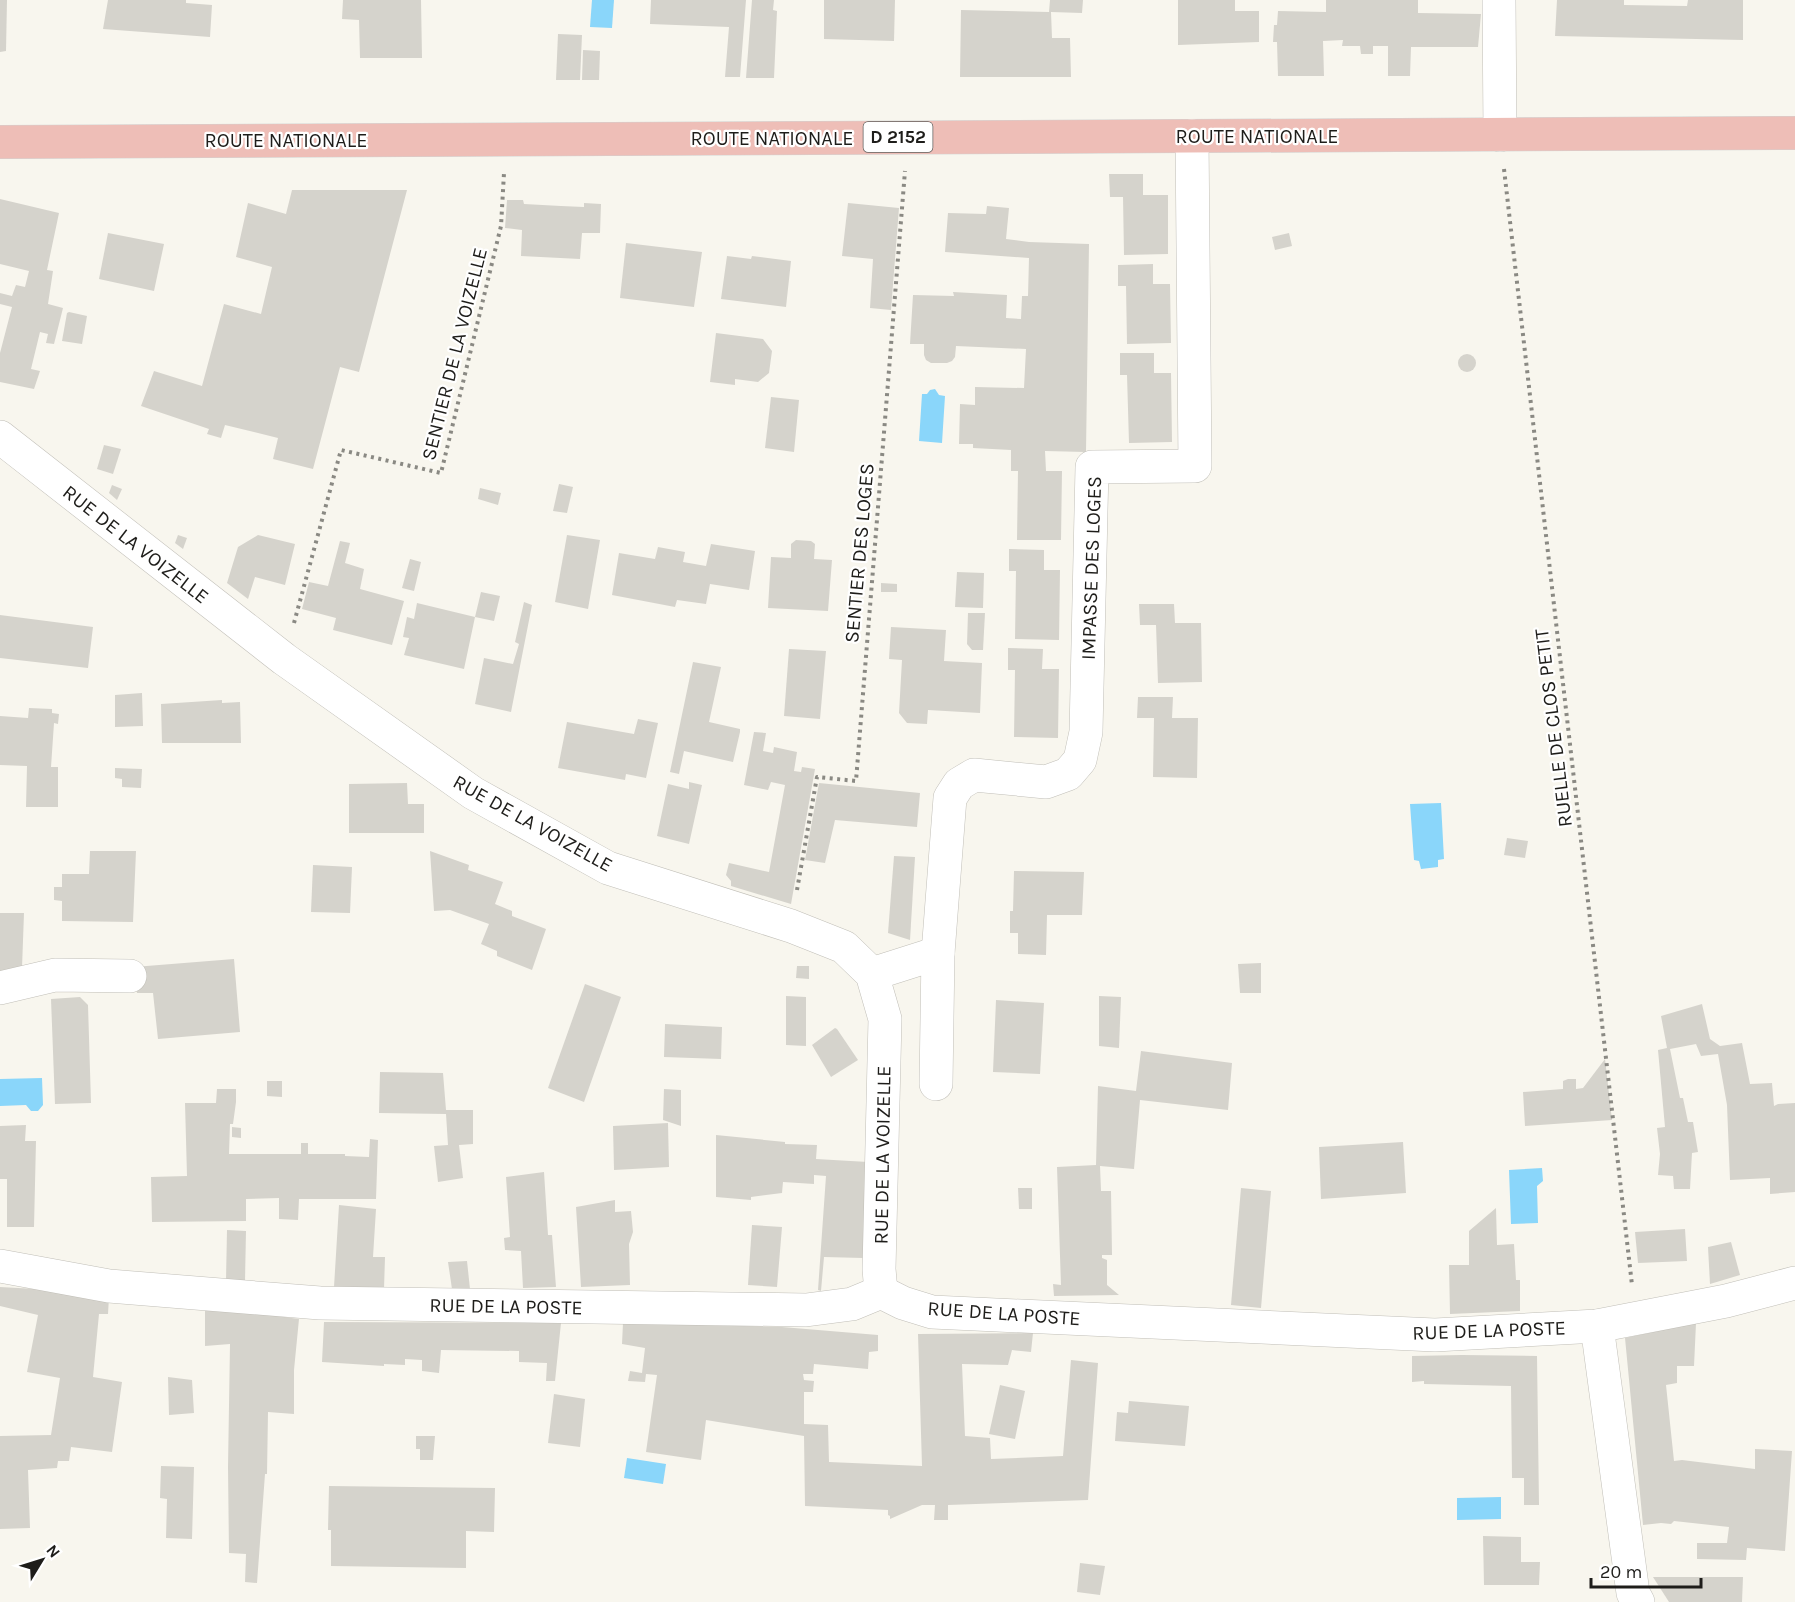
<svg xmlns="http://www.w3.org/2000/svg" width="1795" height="1602" viewBox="0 0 1795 1602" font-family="Karla,sans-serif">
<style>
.water{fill:#8ad6fa}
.building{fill:#d5d3cc}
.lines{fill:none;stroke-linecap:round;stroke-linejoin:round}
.minor-casing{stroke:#c1bfb8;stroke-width:34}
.major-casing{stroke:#d2d2d1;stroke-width:34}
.path{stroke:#8a8983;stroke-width:4;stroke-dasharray:3 4.5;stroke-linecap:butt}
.minor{stroke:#fff;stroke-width:33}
.major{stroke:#eebeb7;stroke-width:33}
.labels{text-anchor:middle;stroke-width:4.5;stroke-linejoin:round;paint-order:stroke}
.shield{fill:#fff;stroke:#62615f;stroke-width:1.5}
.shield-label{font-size:18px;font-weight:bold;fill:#1e1d1a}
.street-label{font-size:20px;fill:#1e1d1a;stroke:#fff}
</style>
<rect width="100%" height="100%" fill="#f8f6ee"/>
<g class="water">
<polygon points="592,0 614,0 612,28 590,27"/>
<polygon points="935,389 939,395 945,396 942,443 919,441 922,394 927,394 930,390"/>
<polygon points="1441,803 1444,859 1438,860 1438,867 1421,869 1419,861 1414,860 1410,804"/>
<polygon points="42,1078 43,1105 38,1111 31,1111 26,1105 0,1106 0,1079"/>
<polygon points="1542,1168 1543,1181 1537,1186 1538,1223 1511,1224 1509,1170"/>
<polygon points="627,1458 666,1464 663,1484 624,1478"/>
<polygon points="1501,1497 1501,1519 1457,1520 1457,1498"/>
</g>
<g class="building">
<polygon points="0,0 7,0 6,51 0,52"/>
<polygon points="108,0 186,0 186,3 212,5 210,37 103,29"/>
<polygon points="343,0 421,0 422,58 360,58 359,20 342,19"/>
<polygon points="651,0 746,0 740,77 725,77 729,27 650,24"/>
<polygon points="752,0 774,0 773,10 777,11 774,78 746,78"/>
<polygon points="824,0 895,0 894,41 824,39"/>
<polygon points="1050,0 1083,0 1082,13 1051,12 1052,38 1070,38 1071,77 960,77 961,10 1049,12"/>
<polygon points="1178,0 1235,0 1235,11 1259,11 1259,42 1178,45"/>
<polygon points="1326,0 1418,0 1418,13 1481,14 1478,47 1411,47 1410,76 1388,76 1388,46 1373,46 1373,54 1361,54 1360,46 1342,46 1343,40 1323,41 1324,76 1278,76 1277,42 1273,42 1274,25 1277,25 1278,11 1326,12"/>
<polygon points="1557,0 1624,0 1624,5 1687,6 1688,0 1743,0 1743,40 1555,36"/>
<polygon points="558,34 582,35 580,80 556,80"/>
<polygon points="583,50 600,51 599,80 582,80"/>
<polygon points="1109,174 1143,174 1143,195 1168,195 1168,254 1124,255 1123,197 1110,197"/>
<polygon points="292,190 407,190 359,372 340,367 313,469 273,459 278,438 225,425 221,438 207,434 209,429 141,406 154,371 202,386 224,304 261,314 272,267 236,257 248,203 286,214"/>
<polygon points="0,199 59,213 47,270 53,271 48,304 63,308 54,344 46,343 48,334 40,332 31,369 40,371 34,389 0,382 0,353 12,307 0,304 0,293 12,296 16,285 25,287 29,271 0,264"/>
<polygon points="507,200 523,200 524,204 561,206 584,207 584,203 601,204 600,233 582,233 580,259 521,256 522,230 505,228"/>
<polygon points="848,203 899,208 891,310 870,308 873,259 842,256"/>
<polygon points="987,206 1009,208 1006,239 1029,242 1089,244 1086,452 1045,451 1046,471 1062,471 1061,540 1017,540 1018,471 1011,471 1011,450 973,448 973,444 959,444 960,404 975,405 975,387 1024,388 1026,349 956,346 955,357 952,361 947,363 931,363 926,360 924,355 924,344 910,344 913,295 954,296 953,292 1007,295 1006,318 1021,319 1022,296 1028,296 1029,258 945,252 948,213 986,214"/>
<polygon points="108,233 164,244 154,291 99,279"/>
<polygon points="1289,233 1292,246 1275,250 1272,237"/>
<polygon points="626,243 702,252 694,307 620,298"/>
<polygon points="727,256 751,259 752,256 791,261 786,307 721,299"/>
<polygon points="1153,264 1153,284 1170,284 1171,343 1127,344 1126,286 1118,286 1118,265"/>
<polygon points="69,312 87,316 82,344 62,341 67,313"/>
<polygon points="716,333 763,339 772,351 769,373 758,382 735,379 735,385 710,382"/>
<polygon points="1120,353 1154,353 1154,373 1171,373 1172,442 1129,443 1127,375 1120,375"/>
<circle cx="1467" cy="363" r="9"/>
<polygon points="771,397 799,400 794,452 765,448"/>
<polygon points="104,445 121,449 113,474 97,469"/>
<polygon points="559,484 573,487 567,513 553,511"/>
<polygon points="112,485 122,489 117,500 109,493"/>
<polygon points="480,488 501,493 498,505 478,499"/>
<polygon points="178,535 187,538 183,549 175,543"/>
<polygon points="258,535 295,544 285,585 255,577 248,599 227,583 238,547"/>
<polygon points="567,535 600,540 588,609 555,602"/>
<polygon points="796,540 811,541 815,544 814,559 832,560 828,611 768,608 771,557 791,558 791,544"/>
<polygon points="340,541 350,543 345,563 364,569 360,589 404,601 392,645 333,630 336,618 302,609 309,582 328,586"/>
<polygon points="711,544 755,551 749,590 710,584 706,604 677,600 675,607 612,595 619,553 655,559 658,547 685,552 683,562 706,566"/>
<polygon points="1009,549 1044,550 1044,570 1060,570 1059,640 1015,639 1016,571 1009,571"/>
<polygon points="410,559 421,562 414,591 402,588"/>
<polygon points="957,572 984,573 983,608 955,607"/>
<polygon points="881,583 897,584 897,592 881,592"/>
<polygon points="481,592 500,596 494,621 475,617"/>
<polygon points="524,602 532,605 511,712 475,704 484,658 513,664 519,644 515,642"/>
<polygon points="417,603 475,617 464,669 404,655 409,638 403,637 407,617 414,619"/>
<polygon points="1139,604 1174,604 1175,623 1201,623 1202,682 1158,683 1156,625 1140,625"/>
<polygon points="968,613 985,613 983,650 972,650 967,644"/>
<polygon points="0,615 93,627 88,668 0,658"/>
<polygon points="891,627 946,630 944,661 982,663 980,713 928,710 927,724 907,723 899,713 902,660 889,659"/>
<polygon points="1008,648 1043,649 1042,669 1059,669 1058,738 1014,737 1015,670 1008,670"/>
<polygon points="789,649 826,651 820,719 784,716"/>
<polygon points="693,662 721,667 709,722 740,729 740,732 733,762 684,751 679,774 670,772"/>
<polygon points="142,693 143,726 115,727 115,695"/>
<polygon points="1138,697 1173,697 1172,718 1198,718 1197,778 1153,777 1154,718 1137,718"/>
<polygon points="222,700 222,703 240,702 241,743 162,743 161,704"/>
<polygon points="29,708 52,709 52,713 59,714 58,724 54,723 51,767 58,767 58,807 26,807 27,766 0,765 0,716 28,718"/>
<polygon points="638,719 658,723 646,778 626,774 625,780 558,768 567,722 634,734"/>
<polygon points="754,732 766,733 763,751 773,753 774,747 797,752 794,771 801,772 802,767 815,769 791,904 731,886 731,881 726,875 729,863 769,872 785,785 771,782 768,790 744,785"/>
<polygon points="115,768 142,769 141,788 122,787 122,779 115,778"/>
<polygon points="689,782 702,785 689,844 657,836 668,784 689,789"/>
<polygon points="407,783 408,804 424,804 424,833 349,833 349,784"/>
<polygon points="819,783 920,793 917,827 835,820 825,863 805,860"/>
<polygon points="1507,838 1528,841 1525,858 1504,855"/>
<polygon points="90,851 136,851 133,922 62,921 62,901 54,900 54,887 62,887 62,874 89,874"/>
<polygon points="430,851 469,865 468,870 503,882 495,904 512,911 512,916 546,929 532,970 497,956 497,951 481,944 489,924 450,910 434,911"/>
<polygon points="894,856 915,857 910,940 888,933"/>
<polygon points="313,865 352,867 350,913 311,912"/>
<polygon points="1014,871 1084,872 1082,915 1047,915 1046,955 1018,954 1018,933 1010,933 1010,911 1013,911"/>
<polygon points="0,913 24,913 22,968 0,973"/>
<polygon points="234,959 240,1032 158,1039 153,993 137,993 134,967"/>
<polygon points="1261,963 1261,993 1240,993 1238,964"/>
<polygon points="797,966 809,966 809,979 796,978"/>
<polygon points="585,984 621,997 584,1102 548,1088"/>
<polygon points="786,996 806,997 806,1046 786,1045"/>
<polygon points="1099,996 1121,997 1119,1048 1099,1046"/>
<polygon points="80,997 88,1005 91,1103 55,1104 51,999"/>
<polygon points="996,1000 1044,1003 1040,1074 993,1072"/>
<polygon points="1702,1004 1710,1039 1720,1046 1742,1043 1750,1084 1772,1083 1774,1106 1778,1104 1795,1103 1795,1192 1770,1194 1770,1178 1730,1180 1727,1105 1718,1054 1701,1056 1696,1044 1670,1049 1680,1098 1683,1098 1688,1122 1693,1122 1698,1152 1692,1153 1690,1189 1674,1189 1673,1176 1658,1175 1660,1154 1657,1128 1665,1127 1658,1050 1667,1048 1661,1016"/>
<polygon points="665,1024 722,1027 721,1059 664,1057"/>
<polygon points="835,1028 837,1029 858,1060 831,1077 812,1045"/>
<polygon points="1141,1051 1232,1063 1228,1110 1140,1100 1134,1169 1100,1166 1101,1191 1111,1191 1112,1255 1102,1255 1102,1258 1107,1260 1107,1285 1119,1295 1054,1296 1053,1284 1061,1285 1057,1167 1096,1165 1098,1086 1136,1091"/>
<polygon points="1605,1059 1612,1120 1525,1126 1523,1092 1563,1089 1563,1081 1568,1079 1576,1079 1576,1089 1583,1088"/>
<polygon points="380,1072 443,1073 446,1110 473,1110 473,1144 459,1145 463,1178 438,1182 434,1146 448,1145 446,1114 379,1113"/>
<polygon points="267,1081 282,1081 282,1097 267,1096"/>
<polygon points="217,1089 236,1089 236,1102 233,1124 230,1124 229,1154 301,1154 301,1143 308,1143 308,1154 345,1154 345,1156 369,1157 370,1139 378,1140 376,1199 299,1199 298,1220 279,1219 279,1198 246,1199 246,1221 152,1222 151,1177 187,1176 185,1103 216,1103"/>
<polygon points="664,1089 681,1090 681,1126 663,1120"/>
<polygon points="668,1123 669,1167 614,1170 613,1126"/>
<polygon points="26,1125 25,1141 36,1141 34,1227 7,1227 7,1179 0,1179 0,1126"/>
<polygon points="232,1127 241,1128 241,1138 232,1137"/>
<polygon points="716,1135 785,1142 785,1144 817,1145 816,1159 868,1162 863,1258 824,1257 821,1291 818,1290 826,1176 814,1175 814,1184 783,1182 782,1193 751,1197 751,1200 716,1197"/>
<polygon points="1403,1142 1406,1193 1321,1199 1319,1147"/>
<polygon points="544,1172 548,1235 552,1235 556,1287 523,1288 521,1251 505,1250 504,1238 510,1237 506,1177"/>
<polygon points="1018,1188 1032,1188 1032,1209 1019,1209"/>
<polygon points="1241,1188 1271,1191 1261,1308 1231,1305"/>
<polygon points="615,1200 615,1212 631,1211 633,1232 629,1244 630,1285 581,1287 576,1207"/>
<polygon points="339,1205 376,1209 373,1257 385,1257 384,1289 334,1287"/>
<polygon points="1496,1208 1497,1245 1514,1244 1516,1280 1520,1280 1520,1311 1450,1314 1449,1265 1469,1265 1469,1231"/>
<polygon points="752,1225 782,1227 777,1287 748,1285"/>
<polygon points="1685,1229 1687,1261 1638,1263 1635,1232"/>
<polygon points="227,1230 246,1231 245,1281 226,1280"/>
<polygon points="1731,1242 1740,1275 1710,1284 1708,1247"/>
<polygon points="467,1261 470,1289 452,1289 448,1262"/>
<polygon points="0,1287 36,1289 48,1287 109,1297 108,1314 99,1314 93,1377 122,1382 112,1452 71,1447 69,1461 58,1461 57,1468 28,1470 30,1528 0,1529 0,1436 51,1435 60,1378 27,1372 38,1315 0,1306"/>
<polygon points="205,1306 299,1319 294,1370 294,1414 268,1412 267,1474 265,1474 257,1583 245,1582 246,1554 229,1553 228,1467 230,1344 205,1346"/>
<polygon points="324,1322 561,1323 555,1381 546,1381 547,1363 519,1362 519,1351 441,1350 439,1373 422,1371 422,1360 405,1359 405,1365 384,1364 384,1366 322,1362"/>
<polygon points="623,1323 782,1327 878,1335 878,1351 869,1352 868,1369 814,1364 813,1374 803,1374 804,1380 814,1381 813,1392 804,1392 804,1424 828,1425 829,1462 922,1466 918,1334 1033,1333 1031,1352 1012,1350 1008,1365 962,1364 965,1436 990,1438 991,1459 1063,1456 1071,1360 1098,1363 1088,1500 948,1505 948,1520 934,1520 935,1505 922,1505 890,1519 890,1516 888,1515 888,1510 805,1506 804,1436 706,1420 701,1460 646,1452 657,1375 646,1374 645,1382 628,1381 630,1371 642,1373 645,1348 622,1344"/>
<polygon points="1696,1323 1694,1366 1677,1366 1677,1383 1666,1385 1674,1461 1682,1460 1755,1469 1755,1449 1792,1451 1785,1551 1747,1548 1746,1560 1697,1559 1697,1543 1727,1543 1729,1527 1674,1521 1671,1524 1661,1523 1643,1525 1625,1338"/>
<polygon points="1462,1355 1537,1356 1539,1505 1524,1505 1524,1478 1512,1478 1511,1386 1424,1384 1424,1381 1412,1382 1412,1356"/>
<polygon points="168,1377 192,1380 194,1413 169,1415"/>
<polygon points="1000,1385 1025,1391 1015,1439 989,1434"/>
<polygon points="554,1394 585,1399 580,1447 548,1443"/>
<polygon points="1129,1401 1189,1406 1185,1446 1115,1441 1117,1412 1128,1413"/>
<polygon points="416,1436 435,1436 433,1460 420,1460 420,1449 416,1449"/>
<polygon points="161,1466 194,1467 192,1539 166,1538 167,1499 160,1498"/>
<polygon points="329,1486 495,1488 494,1532 466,1531 466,1568 331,1566 331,1530 328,1530"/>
<polygon points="1483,1536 1521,1537 1521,1562 1540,1562 1539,1585 1484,1585"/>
<polygon points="1080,1563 1105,1566 1100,1595 1077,1592"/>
<polygon points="1653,1577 1743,1577 1742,1602 1669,1602"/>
</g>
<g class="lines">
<defs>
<g id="minor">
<polyline points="1499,0 1500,135"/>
<polyline points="0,437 284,659 473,793 608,868 791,926 844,947 872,974 885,1019 879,1269 881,1292"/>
<polyline points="938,953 950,798 959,784 974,775 1046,782 1068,774 1080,760 1086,732 1092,467 1195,466 1192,136"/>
<polyline points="872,974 938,953 936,1084"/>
<polyline points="0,988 55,975 130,976"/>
<polyline points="0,1266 109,1286 320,1303 806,1310 852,1304 881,1292 903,1303 932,1312 1435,1335 1597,1326 1726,1301 1795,1283"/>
<polyline points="1597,1326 1633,1593 1638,1602"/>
</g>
<polyline id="major" points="0,142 1795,133"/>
</defs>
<use href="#minor" class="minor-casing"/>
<use href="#major" class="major-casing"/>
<g class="path">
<polyline points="1504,169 1632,1285"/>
<polyline points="294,623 341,450 441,473 501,226 504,173"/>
<polyline points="797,890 817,777 856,781 905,171"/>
</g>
<use href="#minor" class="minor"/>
<use href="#major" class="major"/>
</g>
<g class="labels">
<rect class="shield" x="863.5" y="122" width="69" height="30" rx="4.5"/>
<g class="shield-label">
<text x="898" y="143">D 2152</text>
</g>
<g class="street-label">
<text x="1257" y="143">ROUTE NATIONALE</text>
<text x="772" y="145">ROUTE NATIONALE</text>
<text x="286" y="147">ROUTE NATIONALE</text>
<text transform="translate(454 354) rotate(-76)" y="7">SENTIER DE LA VOIZELLE</text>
<text transform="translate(136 544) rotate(38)" y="7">RUE DE LA VOIZELLE</text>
<text transform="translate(859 553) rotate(-85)" y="7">SENTIER DES LOGES</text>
<text transform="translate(1091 568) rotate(-88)" y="7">IMPASSE DES LOGES</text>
<text transform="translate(1553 728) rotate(-97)" y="7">RUELLE DE CLOS PETIT</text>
<text transform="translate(533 823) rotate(29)" y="7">RUE DE LA VOIZELLE</text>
<text transform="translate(882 1155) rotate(-89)" y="7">RUE DE LA VOIZELLE</text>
<text transform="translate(506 1306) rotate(1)" y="7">RUE DE LA POSTE</text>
<text transform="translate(1004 1313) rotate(4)" y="7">RUE DE LA POSTE</text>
<text transform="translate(1489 1330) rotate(-2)" y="7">RUE DE LA POSTE</text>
</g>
</g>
<g transform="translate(42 1560) rotate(52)" stroke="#ffffff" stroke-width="4.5" paint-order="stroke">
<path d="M0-4.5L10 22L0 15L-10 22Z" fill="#1e1d1a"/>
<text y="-9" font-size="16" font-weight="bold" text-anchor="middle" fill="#1e1d1a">N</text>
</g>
<path d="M1591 1578v9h110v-9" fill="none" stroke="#1e1d1a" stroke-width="3"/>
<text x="1600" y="1578" font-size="18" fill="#1e1d1a" stroke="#ffffff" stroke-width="4.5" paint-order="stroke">20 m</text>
</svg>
